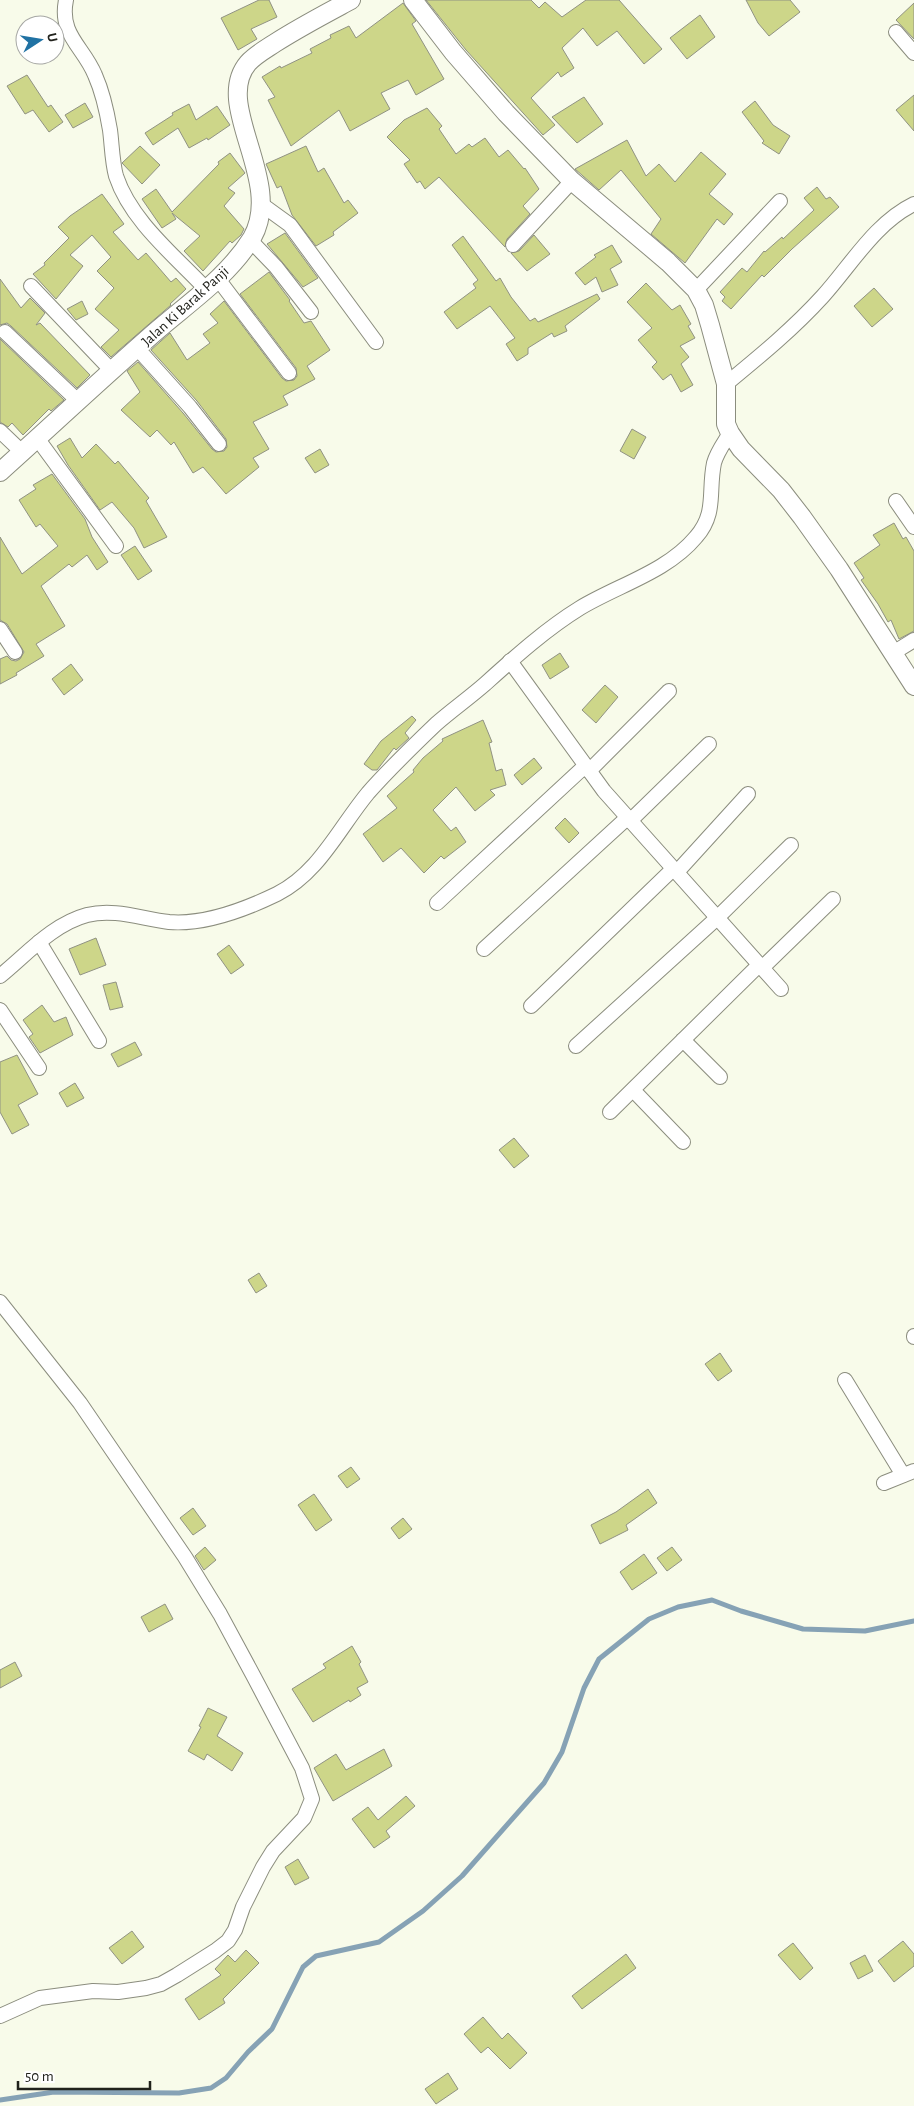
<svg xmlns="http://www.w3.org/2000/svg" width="914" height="2106" viewBox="0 0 914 2106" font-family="'Alegreya Sans',sans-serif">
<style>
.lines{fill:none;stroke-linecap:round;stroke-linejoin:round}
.stream{stroke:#86a2b5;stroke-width:5}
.building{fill:#cdd689;stroke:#909283}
.minor-casing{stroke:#8b8d7e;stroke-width:16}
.tertiary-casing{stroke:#8b8d7e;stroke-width:20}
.minor{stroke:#fff;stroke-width:14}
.tertiary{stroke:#fff;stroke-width:18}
.labels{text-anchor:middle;stroke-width:4;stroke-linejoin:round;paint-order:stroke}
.street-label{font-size:15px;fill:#21221c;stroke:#fff}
</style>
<rect width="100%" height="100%" fill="#f8fbea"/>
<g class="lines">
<polyline class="stream" points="0,2100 54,2092 179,2093 211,2088 226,2078 248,2052 272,2029 303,1967 316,1956 379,1942 423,1911 462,1876 544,1783 562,1752 584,1688 599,1659 649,1619 678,1607 712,1600 741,1611 803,1629 865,1631 914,1621"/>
</g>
<g class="building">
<polygon points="259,0 269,0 277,17 251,29 257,39 238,50 221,18"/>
<polygon points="426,0 531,0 539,8 545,2 562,17 586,0 619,0 662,49 644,64 617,31 597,46 583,28 562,48 574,68 561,77 558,72 531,98 555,125 543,135 466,50"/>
<polygon points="746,0 790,0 800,12 769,36 758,23"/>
<polygon points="403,3 416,21 412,24 444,79 416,95 408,80 381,93 390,109 350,131 339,110 291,146 268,100 275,97 262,77 280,66 281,68 312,53 310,49 331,38 330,35 349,26 356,38"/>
<polygon points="914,3 914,39 896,20"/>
<polygon points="700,15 715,37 687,59 670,38"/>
<polygon points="27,75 48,107 51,105 63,122 49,132 33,110 25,114 7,86"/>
<polygon points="914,95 914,131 896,110"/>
<polygon points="584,97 603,124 577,143 552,117"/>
<polygon points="755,101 773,125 790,136 779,154 762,143 764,141 742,112"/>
<polygon points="85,103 93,117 73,128 65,115"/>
<polygon points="189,104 196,120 217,106 230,125 208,140 207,138 189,148 178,128 153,145 145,133 173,115 172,113"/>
<polygon points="427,108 442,126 439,129 456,154 469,144 472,147 485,138 499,157 508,150 524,169 525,168 539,189 523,206 530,214 507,239 505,247 439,177 425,189 420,181 417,183 404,164 410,160 387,137 404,120"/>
<polygon points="627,140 646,176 659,164 675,182 701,152 726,174 709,194 733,214 724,225 717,219 685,263 651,234 661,219 621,170 599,190 575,169"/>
<polygon points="140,146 160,165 142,184 122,163"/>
<polygon points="306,146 318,172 324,168 344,203 348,200 358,213 333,232 334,235 316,246 292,215 281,186 277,188 266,164"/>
<polygon points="230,153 245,173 228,188 235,193 224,206 244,229 241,235 232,243 230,241 203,271 184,251 200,236 172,213 176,219 162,228 142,199 156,189 172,212 219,164 218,162"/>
<polygon points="817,187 826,199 830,197 839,207 792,249 764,277 762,275 731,309 722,301 725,297 720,292 742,268 747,272 764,251 765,252 782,237 783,239 814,210 804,198"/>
<polygon points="102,194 124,224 113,232 138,260 146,253 171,282 176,278 186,289 170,304 171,305 111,357 101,347 119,330 95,309 114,288 97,271 111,257 92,235 70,255 83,266 56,299 33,274 45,265 44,263 69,238 58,227 70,216"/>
<polygon points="285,233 318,278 303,287 267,244"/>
<polygon points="534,235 550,254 527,271 511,253 519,251"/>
<polygon points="463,236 496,281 500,278 511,297 530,321 535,318 538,322 597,294 600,299 565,326 567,331 554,337 552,333 528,348 528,354 517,361 506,344 515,338 490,306 457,329 444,312 476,288 473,284 478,280 452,245"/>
<polygon points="612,245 622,262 610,269 618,285 602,292 596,277 585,285 575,273 596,257 594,255"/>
<polygon points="269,272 290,300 289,301 304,323 311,321 330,350 307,366 315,379 283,396 288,405 253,422 269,449 253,458 259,467 226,494 203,467 193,473 174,442 171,445 157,430 150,437 121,410 140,392 127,371 138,362 183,413 212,449 216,452 224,451 227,447 226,439 197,401 151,350 170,333 187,360 210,343 203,334 218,323 210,314 224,301 282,378 286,381 294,380 297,376 296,368 240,294"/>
<polygon points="0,279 21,308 30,298 45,313 36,325 40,323 90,375 77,388 11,326 7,323 0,325"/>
<polygon points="646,283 672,310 680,305 691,324 688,326 695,338 680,346 689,357 681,364 693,385 681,392 671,374 663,380 652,367 657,362 638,340 652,328 627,302"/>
<polygon points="874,288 893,309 872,327 854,306"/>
<polygon points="82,301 88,314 76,320 67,309"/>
<polygon points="0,339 64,400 51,411 49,409 23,435 12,423 8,427 0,422"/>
<polygon points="632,429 646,437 634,459 620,451"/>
<polygon points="70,438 82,458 96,444 115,464 118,461 149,498 146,501 167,537 144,548 134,528 112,502 100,510 68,465 57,446"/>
<polygon points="320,449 329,465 315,473 305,458"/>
<polygon points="52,474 85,519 92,537 108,562 97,570 87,555 72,567 69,564 41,586 65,626 36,644 44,656 16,673 17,675 0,684 0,659 7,656 11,660 16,661 20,659 24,652 7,624 0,620 0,537 22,574 58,546 40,524 36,527 19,500 36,489 33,485"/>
<polygon points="894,523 903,539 906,537 914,551 914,631 899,639 891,620 888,622 878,604 861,580 864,578 854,563 880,545 873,535"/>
<polygon points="135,546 152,571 138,580 121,555"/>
<polygon points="560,653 569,667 550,679 542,665"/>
<polygon points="71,664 83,680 64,695 52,679"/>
<polygon points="605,685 618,697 596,723 582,710"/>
<polygon points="412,716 416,720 405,733 409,738 396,750 394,748 377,770 372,770 364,764 381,741"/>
<polygon points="483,720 492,742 489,743 496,771 502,769 506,785 490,790 495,795 475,811 456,787 433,810 451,831 456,827 466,842 444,859 441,856 424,873 401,848 383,862 363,834 397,808 387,796 414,772 413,770 423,758 443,741 442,739"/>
<polygon points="534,758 542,768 522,785 514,775"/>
<polygon points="565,818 579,833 569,843 555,828"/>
<polygon points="96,938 106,965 80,975 69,949"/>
<polygon points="229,945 244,965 231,974 217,954"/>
<polygon points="116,982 123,1007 110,1010 103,985"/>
<polygon points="42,1005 54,1022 66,1017 73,1035 40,1053 29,1037 33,1034 23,1020"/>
<polygon points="135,1042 142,1055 118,1067 111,1054"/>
<polygon points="17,1055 38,1094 18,1105 29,1125 12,1134 0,1112 0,1062"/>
<polygon points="75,1083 84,1098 67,1107 59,1093"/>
<polygon points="514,1138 529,1156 514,1168 499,1150"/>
<polygon points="259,1273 267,1286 256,1293 248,1280"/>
<polygon points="720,1353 732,1371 718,1381 705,1364"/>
<polygon points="351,1467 360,1479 347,1488 338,1476"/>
<polygon points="648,1489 657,1503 626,1525 628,1530 600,1544 591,1525 616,1512"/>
<polygon points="314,1494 332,1520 316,1531 298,1505"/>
<polygon points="193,1508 206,1526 193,1535 180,1518"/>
<polygon points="403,1518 412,1529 399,1539 391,1528"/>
<polygon points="205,1547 216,1560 204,1570 195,1556"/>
<polygon points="672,1547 682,1560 667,1571 657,1558"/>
<polygon points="644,1554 657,1573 632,1590 620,1572"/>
<polygon points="165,1604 173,1619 149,1632 141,1617"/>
<polygon points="352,1646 361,1662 359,1664 368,1682 357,1688 361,1695 350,1702 349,1700 313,1722 292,1689 326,1668 323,1664"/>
<polygon points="15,1662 22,1676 0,1688 0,1670"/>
<polygon points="208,1708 227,1717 217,1736 243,1753 232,1771 207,1754 204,1760 188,1751 201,1727 199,1726"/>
<polygon points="384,1749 392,1766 333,1801 314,1768 336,1754 346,1770"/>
<polygon points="406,1796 415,1806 386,1831 390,1837 374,1848 352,1819 368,1807 378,1820"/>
<polygon points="298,1859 309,1878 295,1885 285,1867"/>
<polygon points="132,1931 144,1947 122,1964 109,1948"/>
<polygon points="903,1941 914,1954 914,1966 894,1982 878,1961"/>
<polygon points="793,1943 813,1968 800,1980 778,1955"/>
<polygon points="246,1950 259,1963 223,1999 225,2003 199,2020 185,1999 221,1975 215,1969 228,1955 235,1962"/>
<polygon points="626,1954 636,1968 582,2009 572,1996"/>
<polygon points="865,1955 873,1971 858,1979 850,1963"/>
<polygon points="483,2017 502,2039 508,2033 527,2053 510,2069 488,2047 481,2053 464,2034"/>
<polygon points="448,2073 458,2089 436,2104 425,2089"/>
</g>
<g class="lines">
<defs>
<g id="minor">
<path d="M66 0C59 35 83 46 95 75 103 93 107 112 110 130 112 145 112 161 116 176 131 221 174 255 206 289"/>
<polyline points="896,32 914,53"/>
<polyline points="261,204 290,225 376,342"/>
<polyline points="250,240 276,267 311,312"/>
<polyline points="513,245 572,181"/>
<polyline points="218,279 289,373"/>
<polyline points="31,286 111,370"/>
<polyline points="696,290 780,201"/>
<polyline points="5,332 78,401"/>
<polyline points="137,348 190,407 219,444"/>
<path d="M726 384C760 356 793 329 823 296 851 265 875 223 914 204"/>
<polyline points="0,431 22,452"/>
<polyline points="37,438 116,546"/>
<polyline points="896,501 914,527"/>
<polyline points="0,629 15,652"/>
<polyline points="893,653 914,640"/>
<polyline points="510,661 604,791 781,989"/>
<polyline points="589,771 669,691"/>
<polyline points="630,821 709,744"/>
<polyline points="677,872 748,794"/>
<polyline points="437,903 585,766"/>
<polyline points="39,942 99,1041"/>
<polyline points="484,949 627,818"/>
<polyline points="762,968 833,899"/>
<path d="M0 976C27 954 53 924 87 915 115 908 142 919 169 922 204 925 246 909 277 894 319 873 339 828 368 793 389 769 413 746 436 724 452 710 469 698 485 684 515 657 546 629 580 608 618 585 667 572 696 537 717 513 708 492 714 463 717 452 724 443 730 433"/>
<polyline points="531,1006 673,869"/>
<polyline points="0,1010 39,1068"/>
<polyline points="683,1040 720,1077"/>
<polyline points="576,1046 717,918 791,845"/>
<polyline points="633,1090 683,1142"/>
<polyline points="610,1112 759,965"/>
<polyline points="0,1302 80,1403 185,1557 220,1614 254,1677 302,1768 312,1799 304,1818 273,1851 263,1867 243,1907 235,1930 228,1941 215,1951 177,1975 161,1984 146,1988 118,1992 93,1991 40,1998 0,2016"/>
<polyline points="914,1336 914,1337"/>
<polyline points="845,1380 903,1475"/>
<polyline points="884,1483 914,1471"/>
</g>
<g id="tertiary">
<polyline points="413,0 453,52 506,113 572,181 668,262 696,290 704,305 710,325 726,384 726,424 730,433 741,449 781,490 802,517 839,569 914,686"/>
<path d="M0 472C49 428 97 383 146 340 182 307 226 280 252 238 285 181 212 105 248 63 255 55 266 49 275 43 300 27 325 14 351 0"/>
</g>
</defs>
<use href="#minor" class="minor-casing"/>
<use href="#tertiary" class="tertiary-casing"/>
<use href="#minor" class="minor"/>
<use href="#tertiary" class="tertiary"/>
</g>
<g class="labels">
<g class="street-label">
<text transform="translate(185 306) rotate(-42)" y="5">Jalan Ki Barak Panji</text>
</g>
</g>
<g transform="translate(40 40) rotate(78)"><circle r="24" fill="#ffffff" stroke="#a6a7a4"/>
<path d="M0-4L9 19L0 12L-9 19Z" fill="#2072a3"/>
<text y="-8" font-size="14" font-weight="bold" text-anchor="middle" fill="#21221c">U</text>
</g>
<path d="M18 2081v8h132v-8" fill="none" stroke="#21221c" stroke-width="2.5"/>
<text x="25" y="2081" font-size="15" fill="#21221c" stroke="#ffffff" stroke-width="4" paint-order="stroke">50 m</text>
</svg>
